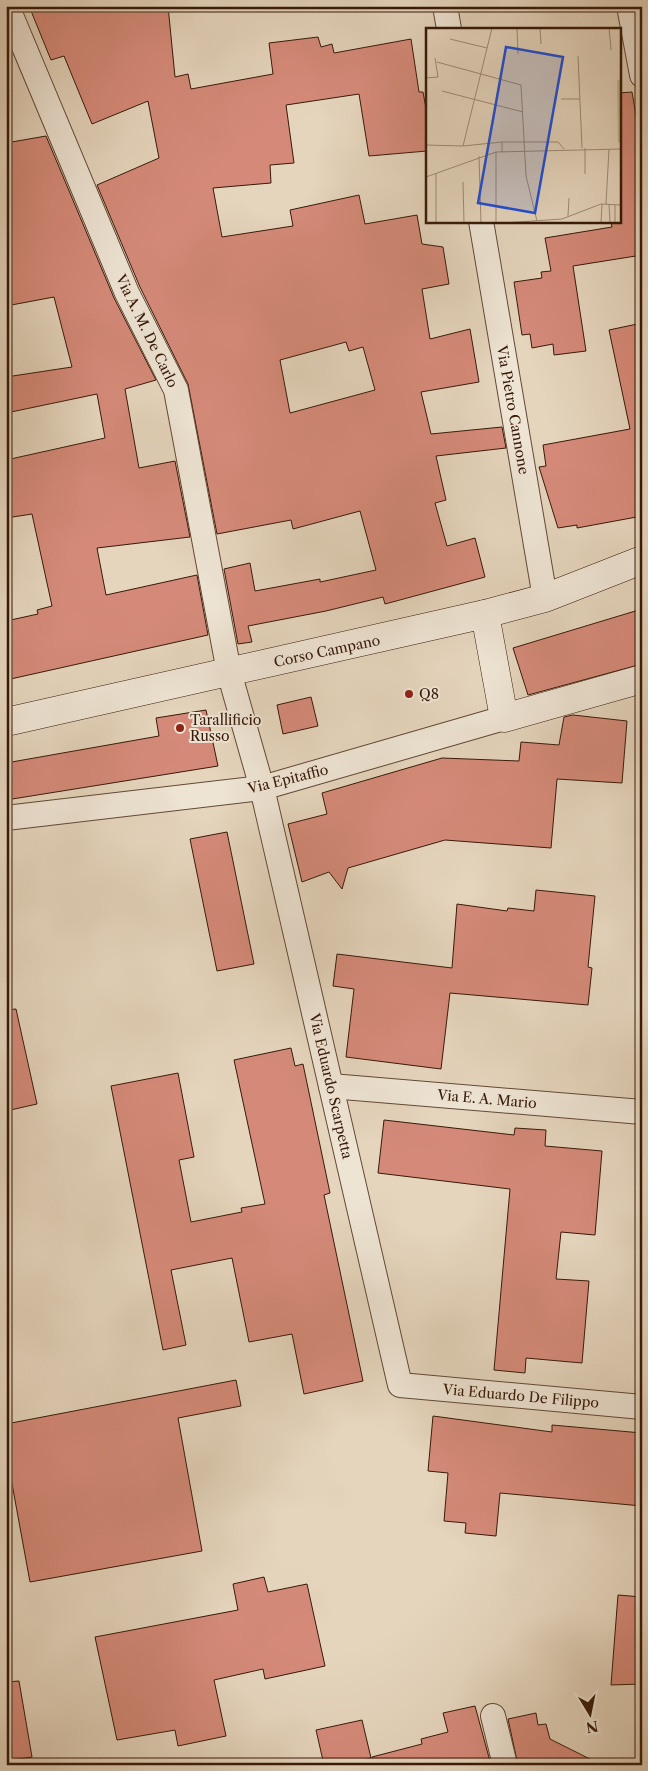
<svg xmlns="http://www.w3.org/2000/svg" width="648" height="1771" viewBox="0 0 648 1771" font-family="'Libre Caslon Text',serif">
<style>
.building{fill:#d58a79;stroke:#371908;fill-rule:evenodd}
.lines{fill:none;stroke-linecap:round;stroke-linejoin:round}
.street-casing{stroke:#624835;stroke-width:26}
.secondary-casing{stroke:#371908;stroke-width:29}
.street{stroke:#eee4d4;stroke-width:24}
.secondary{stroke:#eee4d4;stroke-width:28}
.poi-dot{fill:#8f2418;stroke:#eee4d4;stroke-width:2}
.labels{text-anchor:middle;stroke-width:4;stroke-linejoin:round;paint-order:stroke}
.street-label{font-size:14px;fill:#371908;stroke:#eee4d4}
.poi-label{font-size:14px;fill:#371908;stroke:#eee4d4;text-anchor:start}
.inset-road{fill:none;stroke:#9f8a75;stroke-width:1}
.view{fill:#1d4ed8;fill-opacity:0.15;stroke:#1d4ed8;stroke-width:2.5}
.inset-edge{fill:none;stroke:#371908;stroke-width:2.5}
</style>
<rect width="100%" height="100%" fill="#e5d5bd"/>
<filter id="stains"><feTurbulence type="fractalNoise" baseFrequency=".004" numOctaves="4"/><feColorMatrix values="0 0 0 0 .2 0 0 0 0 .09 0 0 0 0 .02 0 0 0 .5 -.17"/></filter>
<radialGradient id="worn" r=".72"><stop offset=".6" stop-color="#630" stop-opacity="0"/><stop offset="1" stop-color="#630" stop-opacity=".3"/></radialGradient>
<g class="building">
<path d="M29 6H168L175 77 188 74 191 89 273 74 269 43 318 37 321 47 332 44 334 53 411 39 419 92H423L427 114V151L369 156 359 94 286 105 294 163 270 165 271 183 213 188 222 237 293 226 290 210 359 195 365 224 417 215 422 244 443 247 449 284 422 289 430 339 470 329 479 382 421 392 431 434 502 427 506 448 436 456 446 500 435 503 447 546 475 538 485 577 385 604 383 597 326 611 248 626 252 642 238 644 224 569 250 563 255 591 320 579V582L376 570 360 511 293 529 291 520 217 534 188 384 140 287 97 185 159 158 148 101 92 124 64 56 51 60ZM346 342 349 351 363 347 375 390 290 413 280 360Z"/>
<polygon points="632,92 642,150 642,255 573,266 586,351 554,355 553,344 532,348 530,334 522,335 514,282 542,278 541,272 551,271 545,238 612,227 611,221 619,221 619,93"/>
<polygon points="46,136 114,298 156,380 125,389 139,468 175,461 190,537 97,548 106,595 197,575 208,635 6,680 6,621 38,614 37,610 52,606 32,514 6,518 6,460 105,438 97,394 11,412 9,403 6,403 6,377 72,367 54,297 6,306 6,143"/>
<polygon points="642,323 642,516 577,528 577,525 558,528 539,467 546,466 543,445 630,429 609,330"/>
<polygon points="642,609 642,664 528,695 513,648"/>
<polygon points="311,697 318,726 283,734 277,705"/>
<polygon points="206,710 218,766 6,800 6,763 159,736 156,718"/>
<polygon points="573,715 627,721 622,783 557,779 551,848 445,840 348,868 342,889 329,872 302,882 288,824 327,814 322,793 442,758 519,761 521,742 559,745 564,717"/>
<polygon points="227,832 254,964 217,971 190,839"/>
<polygon points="536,890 595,896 588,967 592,968 588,1005 450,993 441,1069 346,1057 354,989 333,986 337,954 452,968 457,904 507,911 508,908 534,911"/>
<polygon points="16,1009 37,1104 6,1111 6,1010"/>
<polygon points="291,1048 295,1066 303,1064 330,1193 324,1195 363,1381 304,1394 292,1334 249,1342 232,1258 171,1270 186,1345 163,1350 111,1086 178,1073 194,1157 179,1160 191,1222 242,1212 241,1208 265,1204 234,1060"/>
<polygon points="384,1120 514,1135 515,1128 546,1130 545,1146 602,1151 595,1235 561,1232 556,1279 589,1281 582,1363 526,1358 525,1373 494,1370 510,1189 378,1173"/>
<polygon points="236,1380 241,1406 178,1418 202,1551 30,1582 6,1451 6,1424"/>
<polygon points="433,1416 552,1432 552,1425 642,1433 642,1506 500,1493 496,1536 465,1533 466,1523 444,1521 448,1473 428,1471"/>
<polygon points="264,1577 268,1592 307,1584 325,1666 265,1679 263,1669 214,1680 226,1736 178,1746 175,1730 117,1740 95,1637 238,1610 233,1584"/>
<polygon points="618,1595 642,1597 641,1684 611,1685"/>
<polygon points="19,1681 32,1757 6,1761 6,1682"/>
<polygon points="475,1706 491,1765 373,1765 372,1757 422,1744 421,1739 448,1732 443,1713"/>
<polygon points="536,1713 538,1725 546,1724 550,1739 602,1765 518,1765 508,1719"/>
<polygon points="362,1720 371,1758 340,1765 324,1765 316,1730"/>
</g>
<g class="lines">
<defs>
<g id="street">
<polyline points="7,6 127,293 176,390 229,672 262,788 400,1385 642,1407"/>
<polyline points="445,6 449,29"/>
<polyline points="629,6 642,75"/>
<polyline points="481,221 545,598"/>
<polyline points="6,818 262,788 504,718"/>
<polyline points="331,1086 642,1112"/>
<polyline points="493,1716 505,1765"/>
</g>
<g id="secondary">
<polyline points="485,614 504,718 642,679"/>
<polyline points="6,722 485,614 545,598 642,560"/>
</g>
</defs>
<use href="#street" class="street-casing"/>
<use href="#secondary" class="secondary-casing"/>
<use href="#street" class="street"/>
<use href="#secondary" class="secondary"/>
</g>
<g class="poi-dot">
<circle cx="409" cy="694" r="5"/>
<circle cx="180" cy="728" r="5"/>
</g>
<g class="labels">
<g class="street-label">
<text transform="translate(147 331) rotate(64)" y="5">Via A. M. De Carlo</text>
<text transform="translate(513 410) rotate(80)" y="5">Via Pietro Cannone</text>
<text transform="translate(327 651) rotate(-12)" y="5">Corso Campano</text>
<text transform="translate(288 779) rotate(-14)" y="5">Via Epitaffio</text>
<text transform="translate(331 1086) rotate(77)" y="5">Via Eduardo Scarpetta</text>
<text transform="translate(487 1099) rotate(5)" y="5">Via E. A. Mario</text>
<text transform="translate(521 1396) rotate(5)" y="5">Via Eduardo De Filippo</text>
</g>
<g class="poi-label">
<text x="419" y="699">Q8</text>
<text x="190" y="725">Tarallificio<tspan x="190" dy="16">Russo</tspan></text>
</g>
</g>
<g transform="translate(426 28)">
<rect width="195" height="195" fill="#e5d5bd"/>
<path d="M195 50V115H192L191 53Z" fill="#babc8e"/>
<path class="inset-road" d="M91 0 92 26M114 0 115 16M183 0 185 22M24 11 61 20M152 28 156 120M11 34 95 57 100 148 111 193M0 50 12 49 9 30M16 63 97 84M135 71H154M76 114H132L138 121M0 117 37 118 76 114V124M37 118 66 0M159 120V146M53 128 55 195M0 149 70 124 195 121M37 154 38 195M180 176 183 121M183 176 184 195M189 177V195M142 188 143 170M10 195V146M70 195V124M77 195 136 191 175 176 195 177M175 195 176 176"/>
<path class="view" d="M80 19 137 29 109 185 52 175Z"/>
<rect width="195" height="195" class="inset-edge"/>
</g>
<rect width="648" height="1771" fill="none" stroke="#e5d5bd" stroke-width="25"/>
<rect x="8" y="8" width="633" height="1756" fill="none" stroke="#371908" stroke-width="2.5"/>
<rect x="12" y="12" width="623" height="1746" fill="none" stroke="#371908"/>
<g transform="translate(590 1714) rotate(170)" stroke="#eee4d4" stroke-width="4" paint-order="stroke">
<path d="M0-4L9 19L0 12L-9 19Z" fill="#371908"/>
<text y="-8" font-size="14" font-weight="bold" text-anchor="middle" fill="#371908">N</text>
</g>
<rect width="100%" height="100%" filter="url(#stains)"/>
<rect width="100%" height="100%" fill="url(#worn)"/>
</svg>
